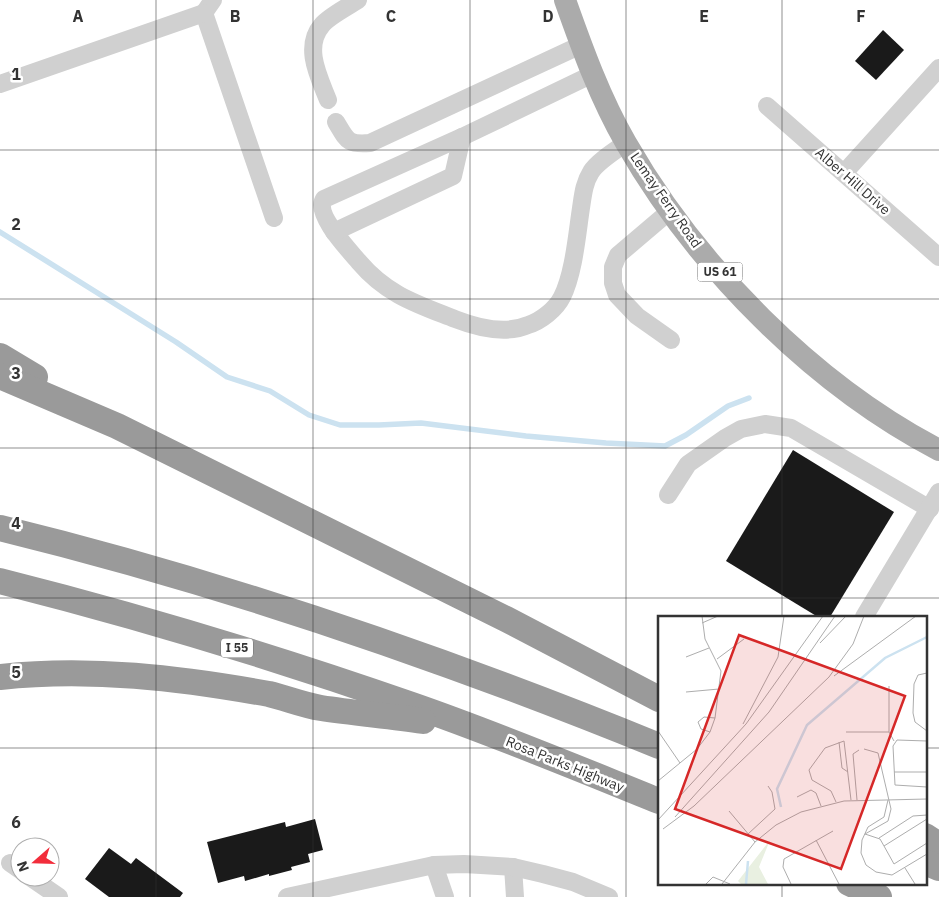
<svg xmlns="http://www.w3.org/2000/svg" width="939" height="897" viewBox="0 0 939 897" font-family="'IBM Plex Sans',sans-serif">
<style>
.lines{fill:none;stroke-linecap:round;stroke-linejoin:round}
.stream{stroke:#cce2f0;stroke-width:5.5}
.building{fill:#1a1a1a}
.minor{stroke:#d0d0d0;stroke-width:18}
.major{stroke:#ababab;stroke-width:22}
.highway{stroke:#9a9a9a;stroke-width:26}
.grid{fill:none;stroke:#333;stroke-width:1;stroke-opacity:0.55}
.labels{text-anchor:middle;stroke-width:5;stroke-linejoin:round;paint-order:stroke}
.shield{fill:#fff;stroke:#707070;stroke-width:1}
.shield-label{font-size:12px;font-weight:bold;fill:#333}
.street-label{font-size:14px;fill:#333;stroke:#fff}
.inset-river{fill:none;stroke:#cce2f0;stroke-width:2.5}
.inset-road{fill:none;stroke:#adadad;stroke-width:1}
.view{fill:#d62828;fill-opacity:0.15;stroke:#d62828;stroke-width:2.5}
.inset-edge{fill:none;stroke:#333;stroke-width:2.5}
.grid-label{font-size:16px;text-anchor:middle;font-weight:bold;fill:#333;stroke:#fff;stroke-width:5;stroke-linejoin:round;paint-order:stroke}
</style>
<rect width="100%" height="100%" fill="#fff"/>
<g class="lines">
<polyline class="stream" points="0,232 176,342 227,377 270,391 309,415 340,425 379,425 421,423 526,436 606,443 665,446 686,435 728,406 749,398"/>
</g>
<g class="building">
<polygon points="883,30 904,50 876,80 855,61"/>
<polygon points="793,450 894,512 830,617 818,617 726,561"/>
<polygon points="315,819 323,850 308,854 310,862 291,867 292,870 269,876 269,874 245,881 244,876 218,883 207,842 285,822 286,827"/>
<polygon points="109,848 131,864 136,858 183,893 180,897 109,897 85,879"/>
</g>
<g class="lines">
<g class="minor">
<polyline points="213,0 204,13 274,218"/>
<path d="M593 74 462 137 324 199C314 214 350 251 359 262 387 295 417 304 455 319 478 328 505 335 528 325 541 321 556 309 562 297 574 273 577 234 581 208 583 195 584 183 591 172 597 162 616 150 626 143"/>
<polyline points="0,84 204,13"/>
<path d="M328 100C319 77 303 47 322 25 328 17 349 6 358 0"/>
<polyline points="767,106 939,257"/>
<path d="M336 122C347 140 347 145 370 143L581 45"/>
<polyline points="844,173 939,68"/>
<polyline points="671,210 618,255 613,267 613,283 617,295 637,316 671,340"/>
<polyline points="334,232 453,176 462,137"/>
<polyline points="668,495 688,464 725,438 741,429 765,424 791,428 930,509"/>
<polyline points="864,617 939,492"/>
<polyline points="10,863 20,870"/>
<polyline points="434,865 445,897"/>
<polyline points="513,867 515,897"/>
<polyline points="30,877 59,897"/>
<polyline points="287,897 434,865 464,864 513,867 543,874 573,882 609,897"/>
</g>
<path class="major" d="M565 0C582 48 600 98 626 143 697 267 813 384 939 450"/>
<g class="highway">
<polyline points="0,356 35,377"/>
<polyline points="0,376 117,426 506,619 659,699"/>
<path d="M0 528C225 583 445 659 659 746"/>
<path d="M0 581C139 616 277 658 412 705 496 734 577 768 659 801"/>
<path d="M0 677C90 667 180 678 269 694 286 698 303 705 321 708 354 713 389 716 423 721"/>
<polyline points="925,836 939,845"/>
<polyline points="925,862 939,868"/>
<polyline points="849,883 879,897"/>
</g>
</g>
<path class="grid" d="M156 0V897M313 0V897M470 0V897M626 0V897M782 0V617M0 150H939M0 299H939M0 448H939M0 598H939M0 748H659M925 748H939M782 883V897"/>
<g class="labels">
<g class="shield">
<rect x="697.5" y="262.5" width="45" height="19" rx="4"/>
<rect x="221" y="638.5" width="32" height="19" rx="4"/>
</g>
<g class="shield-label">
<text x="720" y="276">US 61</text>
<text x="237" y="652">I 55</text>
</g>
<g class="street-label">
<text transform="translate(853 181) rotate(41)" y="5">Alber Hill Drive</text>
<text transform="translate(666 200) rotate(55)" y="5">Lemay Ferry Road</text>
<text transform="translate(565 764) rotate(22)" y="5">Rosa Parks Highway</text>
</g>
</g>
<g transform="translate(658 616)">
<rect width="269" height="269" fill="#fff"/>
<path d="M112 224 101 251 110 268H83L80 265Z" fill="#e9f0e1"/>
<path class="inset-river" d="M123 191 119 173 149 109 227 42 269 21M88 268 90 245"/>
<path class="inset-road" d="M44 7 60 0M162 27 188 0M28 41 51 32M59 43 86 23M269 57 260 59 256 68 255 97 257 106 269 115M176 60 258 0M28 76 61 73M85 108 120 41 126 0M0 115 22 147M52 116 43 113 40 106 46 101 57 102M188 116H231L236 125M231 116V70M269 125 239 124 235 130 237 169 269 171M181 126 184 152 190 156M206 133 220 137 233 193 230 205 207 218M236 156H269M0 165 39 133 52 116 57 102 63 55 47 23 44 0M139 181 153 174 158 177 163 190M199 184 195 138 201 134M230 184 226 201 210 211 204 224 203 237 208 249 218 256 234 259 269 238M178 186 173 175 154 164 151 154 167 132 186 125 193 184M71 195 97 226M17 201 111 96 177 0M0 204 88 108 165 0M5 213 36 190 171 61 195 28 206 0M90 218 117 193 114 176 110 170M207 218 222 223 226 230 269 203M221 222 255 200 269 199M158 224 181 268M226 230 236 248 269 227M247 252 257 268M48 268 55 261 72 268M64 268 97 226 118 209 143 196 186 185 269 183M133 268 125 251 126 243 175 215"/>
<path class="view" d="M81 19 247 80 183 253 17 193Z"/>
<rect width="269" height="269" class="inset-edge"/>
</g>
<g class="grid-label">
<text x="78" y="22">A</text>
<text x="235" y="22">B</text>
<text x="391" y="22">C</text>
<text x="548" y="22">D</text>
<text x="704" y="22">E</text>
<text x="861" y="22">F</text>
<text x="16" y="80">1</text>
<text x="16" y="230">2</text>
<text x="16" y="379">3</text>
<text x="16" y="529">4</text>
<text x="16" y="678">5</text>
<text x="16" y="828">6</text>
</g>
<g transform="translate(35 862) rotate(250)"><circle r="24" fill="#ffffff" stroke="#adadad"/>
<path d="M0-4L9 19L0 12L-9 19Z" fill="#f22d3b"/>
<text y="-8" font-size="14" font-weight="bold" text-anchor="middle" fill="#333333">N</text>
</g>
</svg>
